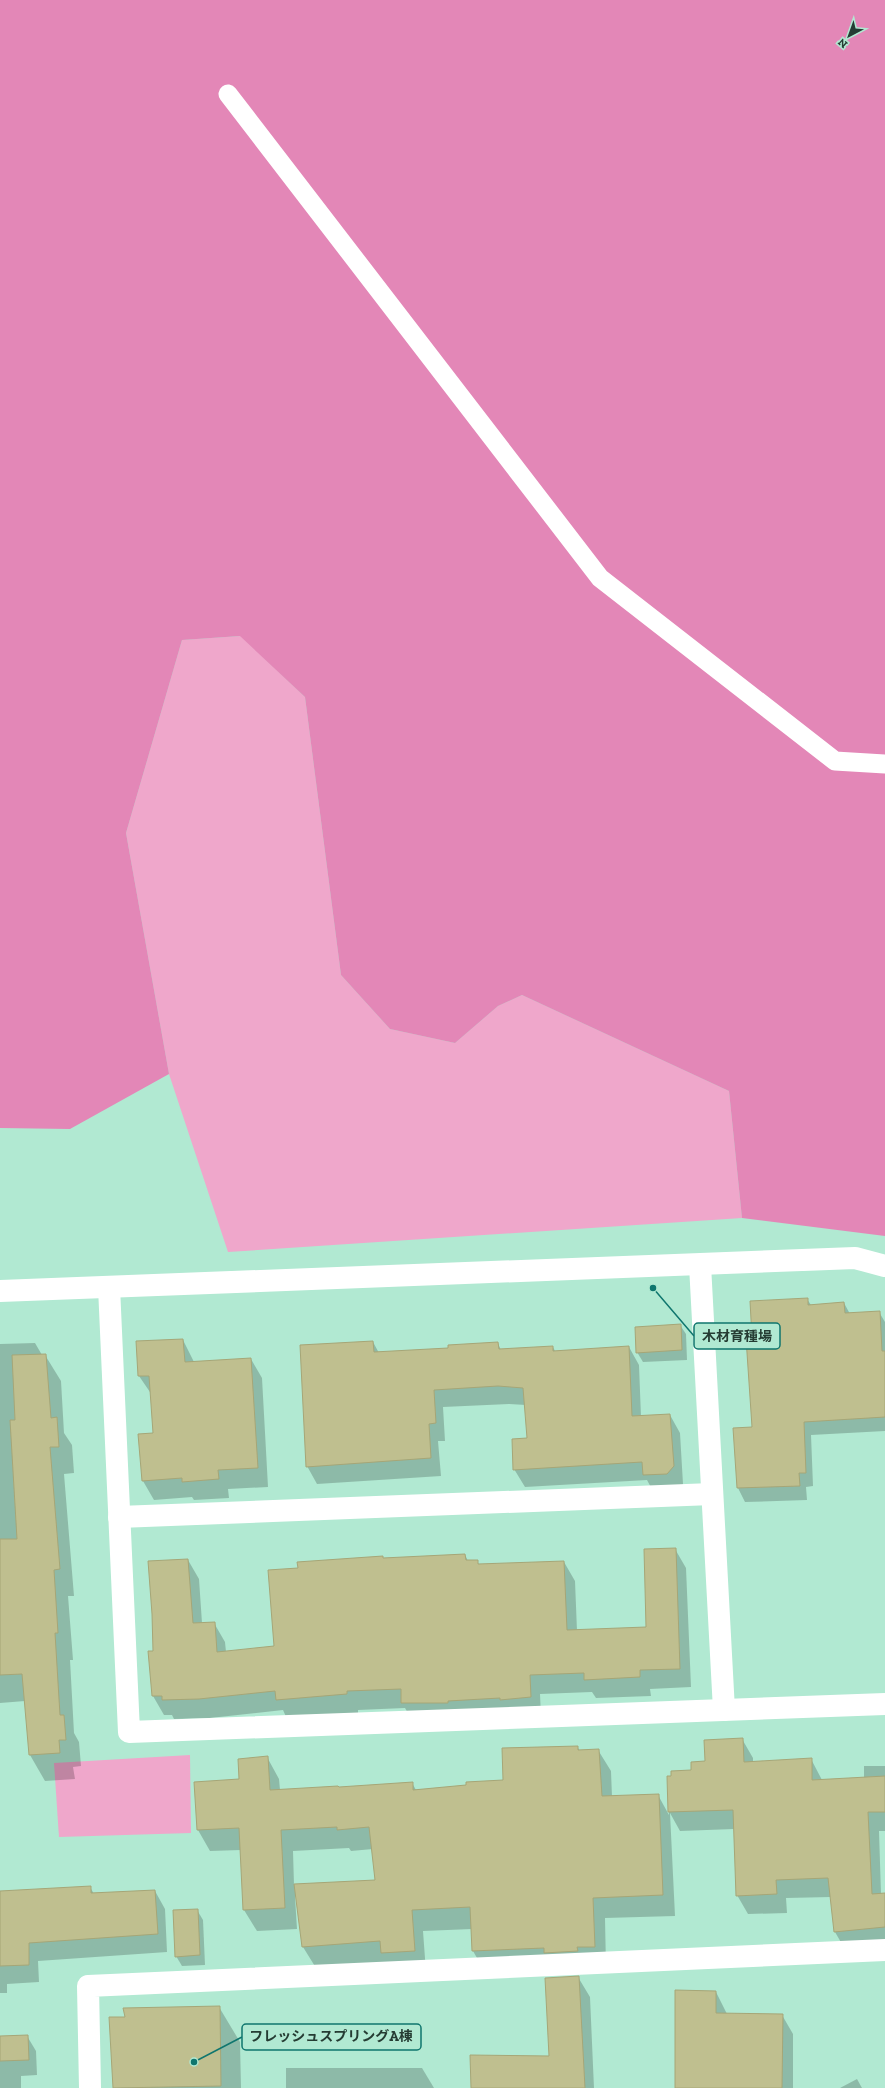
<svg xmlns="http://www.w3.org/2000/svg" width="885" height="2088" viewBox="0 0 885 2088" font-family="'Zilla Slab','Noto Sans JP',serif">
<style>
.green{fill:#efa7cb}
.forest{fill:#e387b7}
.shadow{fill:#0003;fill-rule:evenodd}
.building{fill:#bfbf8f;stroke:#a6a677}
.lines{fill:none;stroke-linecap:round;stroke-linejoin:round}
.service{stroke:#fff;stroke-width:19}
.minor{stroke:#fff;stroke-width:22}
.leader{fill:none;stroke:#0f766e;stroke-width:1.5}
.callout-dot{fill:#0f766e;stroke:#b1e9d2;stroke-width:1.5}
.callout{fill:#b1e9d2;stroke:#0f766e;stroke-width:1.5}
.callout-label{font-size:14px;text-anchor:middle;font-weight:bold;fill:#253c33}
</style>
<rect width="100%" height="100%" fill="#b1e9d2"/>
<g class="green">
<polygon points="241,636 305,697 341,975 390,1029 455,1043 498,1006 522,995 729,1091 742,1218 228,1252 169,1074 126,833 182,640"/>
<polygon points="190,1755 191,1833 59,1837 54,1763"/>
</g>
<polygon class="forest" points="0,0 885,0 885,1236 742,1218 729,1091 522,995 498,1006 455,1043 390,1029 341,975 305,697 240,636 182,640 126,833 169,1074 70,1129 0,1128"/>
<g class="shadow">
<polygon points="807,1299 811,1305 844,1303 850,1314 879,1312 885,1322 885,1431 811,1435 813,1486 806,1487 807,1500 745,1502 738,1488 753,1428 753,1339"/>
<polygon points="680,1325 686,1334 687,1360 643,1362 637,1352"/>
<polygon points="183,1340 194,1362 251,1359 262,1378 268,1487 228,1489 229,1498 194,1500 192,1497 154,1500 143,1481 154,1434 152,1395 139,1376"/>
<polygon points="373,1342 379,1353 449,1349 498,1344 501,1350 553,1347 555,1351 629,1347 639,1365 641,1417 670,1415 680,1433 683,1484 677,1491 654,1493 647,1480 525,1487 514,1469 528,1439 526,1405 509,1404 443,1407 445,1441 438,1441 441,1476 317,1484 307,1466"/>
<polygon points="35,1343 42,1355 45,1355 61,1381 64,1433 72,1445 74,1473 64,1474 74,1596 68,1596 73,1660 70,1660 74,1733 79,1742 81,1766 73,1767 75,1779 45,1781 30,1755 25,1701 0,1703 0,1344"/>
<polygon points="675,1549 686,1568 691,1687 650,1689 651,1696 596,1698 592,1692 540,1694 541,1716 413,1722 405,1708 358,1710 358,1713 287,1719 283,1710 210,1718 174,1719 172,1715 164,1715 153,1696 150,1652 154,1652 188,1560 199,1579 202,1623 214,1623 225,1642 226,1652 275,1647 383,1559 465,1555 468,1561 477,1561 479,1565 564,1562 575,1581 577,1631 647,1628"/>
<path d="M742 1739 753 1758V1762L811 1759 822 1780 864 1778V1766H885V1831H879L881 1894H885V1951H846L835 1932 831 1897 786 1898 787 1913 748 1914 737 1895 734 1829 680 1831 670 1813 675 1916 605 1918 606 1968 485 1972 473 1951 472 1929 423 1931 426 1972 316 1968 303 1947 296 1896 295 1897 297 1929 257 1931 244 1910 241 1850 210 1851 198 1830 195 1783 240 1780 267 1757 279 1779 280 1790 339 1788 412 1783 416 1790 467 1786 504 1781 578 1748 580 1751 598 1750 611 1771 612 1797 658 1795 669 1815 668 1777 692 1771ZM349 1848 351 1851 373 1849 376 1881 294 1885 293 1851Z"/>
<polygon points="90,1887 94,1894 155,1891 165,1909 167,1952 38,1961 39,1982 7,1984 7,1993 0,1993 0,1892"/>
<polygon points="197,1910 203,1920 205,1965 182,1966 176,1956"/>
<polygon points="578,1977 590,1997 594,2088 472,2088 550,2057"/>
<polygon points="716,1992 727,2014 782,2015 793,2034 793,2088 676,2088"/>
<polygon points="219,2007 240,2042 241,2088 114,2088 110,2018 126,2018"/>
<polygon points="27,2036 36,2051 37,2075 21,2076 21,2088 0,2088 0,2037"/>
<polygon points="286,2068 422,2068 434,2088 286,2088"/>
<polygon points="857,2079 862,2088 840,2088"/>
</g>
<g class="building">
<polygon points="808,1298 808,1305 844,1302 845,1313 880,1311 882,1351 885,1351 885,1417 804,1422 806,1473 799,1473 800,1486 737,1488 733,1428 752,1427 746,1338 752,1338 750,1301"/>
<polygon points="681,1324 682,1350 636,1353 635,1327"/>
<polygon points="183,1339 185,1362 251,1358 258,1468 218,1470 219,1479 182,1482 182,1478 142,1481 138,1434 153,1433 149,1376 138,1376 136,1341"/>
<polygon points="373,1341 374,1352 448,1348 448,1345 498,1342 499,1349 553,1346 553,1351 629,1346 632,1416 670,1414 674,1466 667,1474 643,1475 642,1462 513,1470 512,1439 527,1438 523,1388 498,1386 434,1390 436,1423 429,1424 431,1458 306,1467 300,1345"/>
<polygon points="46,1354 51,1418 57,1417 59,1447 50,1447 60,1569 54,1570 58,1633 55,1633 60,1715 64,1715 66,1740 59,1740 60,1753 29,1755 22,1674 0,1675 0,1539 17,1539 10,1420 15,1420 12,1355"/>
<polygon points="676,1548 680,1669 640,1670 640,1677 584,1680 584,1673 530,1675 531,1697 500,1700 500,1698 448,1701 448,1703 401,1703 401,1689 347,1691 347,1694 276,1700 275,1691 199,1699 162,1700 162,1696 152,1696 148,1651 153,1651 152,1614 148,1561 188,1559 193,1623 215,1622 217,1652 274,1646 268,1570 298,1568 297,1562 383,1556 383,1558 465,1554 466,1560 478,1560 478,1564 564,1561 567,1630 646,1627 644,1549"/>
<polygon points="743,1738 744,1762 812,1758 812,1780 885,1776 885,1812 868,1812 872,1894 885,1893 885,1927 834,1932 828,1878 776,1880 777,1894 736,1896 733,1810 668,1812 667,1776 671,1776 671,1771 691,1770 691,1762 705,1761 704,1740"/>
<polygon points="578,1746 578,1750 599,1749 602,1796 659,1794 663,1895 593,1898 595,1947 577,1947 578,1951 544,1953 544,1948 472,1951 470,1907 412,1910 415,1951 381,1953 380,1941 302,1947 294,1884 375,1880 369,1827 337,1830 337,1827 281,1830 285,1908 243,1910 239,1828 197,1830 194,1782 239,1779 238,1759 268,1756 270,1790 338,1786 339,1787 413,1782 413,1790 466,1785 466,1782 503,1780 502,1748"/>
<polygon points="91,1886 91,1893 155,1890 158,1934 29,1943 29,1965 0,1966 0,1891"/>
<polygon points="198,1909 200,1955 175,1957 173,1910"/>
<polygon points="579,1976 585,2088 471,2088 470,2055 549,2056 545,1978"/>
<polygon points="675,1990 716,1991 716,2013 783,2014 782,2088 675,2088"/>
<polygon points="220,2006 221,2086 113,2088 109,2017 125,2017 123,2008"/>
<polygon points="28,2035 29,2060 0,2061 0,2036"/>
</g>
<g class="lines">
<polyline class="service" points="228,94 600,578 835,761 885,764"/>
<g class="minor">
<polyline points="700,1265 724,1710"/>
<polyline points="109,1287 129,1732 885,1704"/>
<polyline points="0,1291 855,1258 885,1266"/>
<polyline points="119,1517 712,1494"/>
<polyline points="90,2088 88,1986 885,1950"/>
</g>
</g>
<path class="leader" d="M653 1288L694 1336M194 2062L242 2037"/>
<g class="callout-dot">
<circle cx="653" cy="1288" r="4"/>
<circle cx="194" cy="2062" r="4"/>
</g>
<g class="callout">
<rect x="694" y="1323" width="86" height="26" rx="4"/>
<rect x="242" y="2024" width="179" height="26" rx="4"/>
</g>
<g class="callout-label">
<text x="737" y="1341">木材育種場</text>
<text x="331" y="2041">フレッシュスプリングA棟</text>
</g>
<g transform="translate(849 36) rotate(221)" stroke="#b1e9d2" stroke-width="3" paint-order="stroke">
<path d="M0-3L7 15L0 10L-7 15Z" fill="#253c33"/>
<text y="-6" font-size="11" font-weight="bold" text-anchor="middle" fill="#253c33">N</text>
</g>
</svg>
